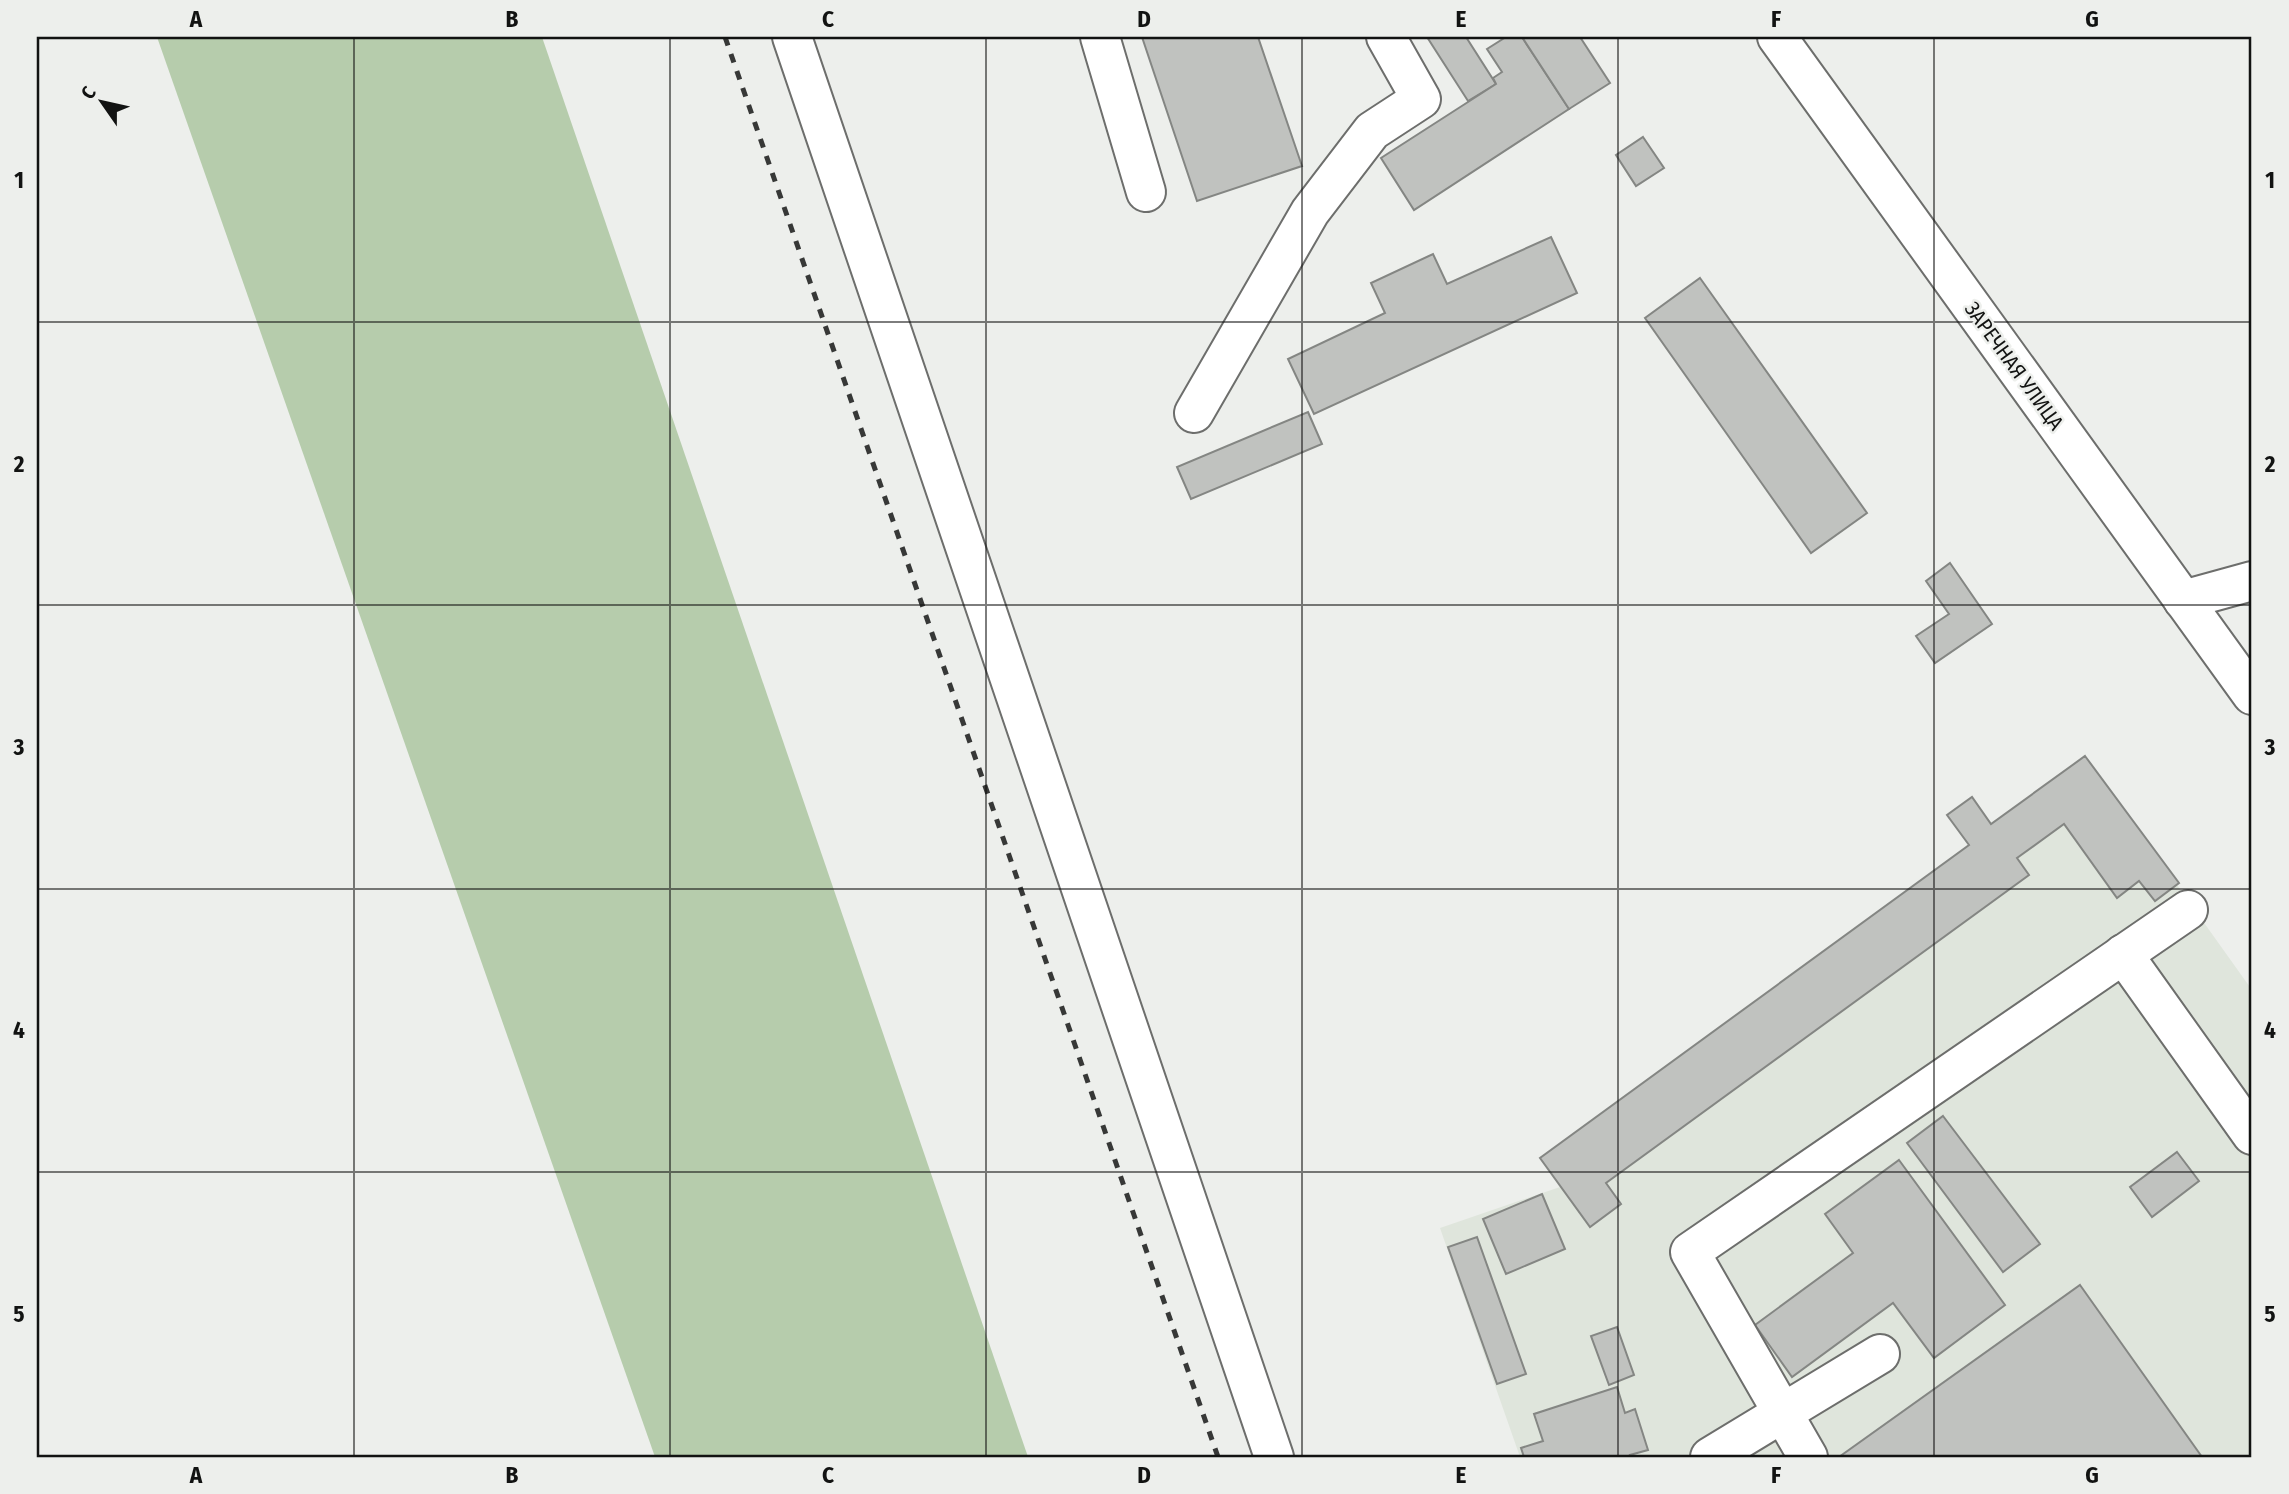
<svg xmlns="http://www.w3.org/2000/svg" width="2289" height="1494" viewBox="0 0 2289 1494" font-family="'Fira Sans Condensed',sans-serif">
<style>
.built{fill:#dfe5dc}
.green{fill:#b6ccac}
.building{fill:#c0c2bf;stroke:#848683;stroke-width:2}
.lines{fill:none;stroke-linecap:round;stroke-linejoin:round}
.minor-casing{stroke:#6d6e6c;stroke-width:42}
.minor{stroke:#fff;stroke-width:38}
.rail{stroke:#373837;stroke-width:5;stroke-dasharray:9 9;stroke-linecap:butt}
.grid{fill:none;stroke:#121312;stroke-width:2;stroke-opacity:0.55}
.labels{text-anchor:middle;stroke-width:5;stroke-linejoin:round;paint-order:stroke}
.street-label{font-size:21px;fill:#121312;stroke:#edefec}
.neatline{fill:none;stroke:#121312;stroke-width:2.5}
.grid-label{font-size:23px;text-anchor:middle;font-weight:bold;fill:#121312}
</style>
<rect width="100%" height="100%" fill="#edefec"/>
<polygon class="built" points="2085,756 2252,990 2252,1457 1520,1457 1440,1228 1560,1187 1540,1158 1969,846 1947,815 1972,797 1992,824"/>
<polygon class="green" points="157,37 542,37 1028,1457 655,1457"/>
<g class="building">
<polygon points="1142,37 1258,37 1302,166 1197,201"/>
<polygon points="1427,37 1466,37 1496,84 1468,101"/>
<polygon points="1506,37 1522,37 1569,109 1414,210 1381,158 1496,84 1493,78 1502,72 1487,49"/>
<polygon points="1522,37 1580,37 1610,83 1569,109"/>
<polygon points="1643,137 1664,168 1636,186 1616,155"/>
<polygon points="1551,237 1577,293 1314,414 1288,359 1385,313 1371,283 1433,254 1447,284"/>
<polygon points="1700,278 1867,513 1811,553 1645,318"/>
<polygon points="1308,412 1322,444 1191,499 1177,467"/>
<polygon points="1950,563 1992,624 1935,663 1916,636 1949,614 1926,581"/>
<polygon points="2085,756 2179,883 2155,901 2139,881 2117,898 2064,824 2017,858 2029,875 1606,1183 1621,1204 1590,1227 1540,1158 1969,845 1947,815 1972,797 1991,824"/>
<polygon points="1943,1116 2040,1244 2003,1272 1907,1143"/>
<polygon points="2177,1152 2199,1181 2152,1217 2130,1187"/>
<polygon points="1899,1160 2005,1305 1934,1358 1893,1303 1792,1377 1755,1325 1853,1253 1825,1214"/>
<polygon points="1542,1194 1565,1249 1506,1274 1483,1219"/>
<polygon points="1477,1237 1526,1374 1497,1384 1448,1247"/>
<polygon points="2080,1285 2202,1457 1839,1457"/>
<polygon points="1617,1327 1634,1375 1609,1385 1591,1336"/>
<polygon points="1617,1387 1625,1413 1635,1409 1648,1450 1630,1455 1631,1457 1524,1457 1521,1448 1543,1441 1534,1414"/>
</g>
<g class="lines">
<defs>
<g id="minor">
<polyline points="792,37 1274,1457"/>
<polyline points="1100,37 1146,192"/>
<polyline points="1777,37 2252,695"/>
<polyline points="1194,413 1310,212 1372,131 1421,99 1386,37"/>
<polyline points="2183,600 2252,581"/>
<polyline points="2123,954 2252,1135"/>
<polyline points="1710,1457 1880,1354"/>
<polyline points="1808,1457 1690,1252 2188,910"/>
</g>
</defs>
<use href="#minor" class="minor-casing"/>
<use href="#minor" class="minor"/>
<polyline class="rail" points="725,37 1218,1457"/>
</g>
<path class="grid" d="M354 37V1457M670 37V1457M986 37V1457M1302 37V1457M1618 37V1457M1934 37V1457M37 322H2252M37 605H2252M37 889H2252M37 1172H2252"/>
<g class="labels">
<g class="street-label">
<text transform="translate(2014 366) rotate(54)" y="7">ЗАРЕЧНАЯ УЛИЦА</text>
</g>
</g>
<rect width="2289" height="1494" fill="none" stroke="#edefec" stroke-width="77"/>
<g transform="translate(102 102) rotate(304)" stroke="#edefec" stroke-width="5" paint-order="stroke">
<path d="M0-5L12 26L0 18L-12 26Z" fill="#121312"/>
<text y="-10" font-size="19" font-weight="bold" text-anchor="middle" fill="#121312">С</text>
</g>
<rect x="38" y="38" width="2212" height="1418" class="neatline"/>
<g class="grid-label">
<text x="196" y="27">A</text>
<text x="512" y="27">B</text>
<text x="828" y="27">C</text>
<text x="1144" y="27">D</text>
<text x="1461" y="27">E</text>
<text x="1776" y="27">F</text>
<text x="2092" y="27">G</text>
<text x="19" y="188">1</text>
<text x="2270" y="188">1</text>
<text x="19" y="472">2</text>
<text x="2270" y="472">2</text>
<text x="19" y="755">3</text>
<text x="2270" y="755">3</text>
<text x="19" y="1038">4</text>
<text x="2270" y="1038">4</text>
<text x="19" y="1322">5</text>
<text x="2270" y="1322">5</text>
<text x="196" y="1483">A</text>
<text x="512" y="1483">B</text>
<text x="828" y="1483">C</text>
<text x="1144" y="1483">D</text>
<text x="1461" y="1483">E</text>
<text x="1776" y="1483">F</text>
<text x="2092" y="1483">G</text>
</g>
</svg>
